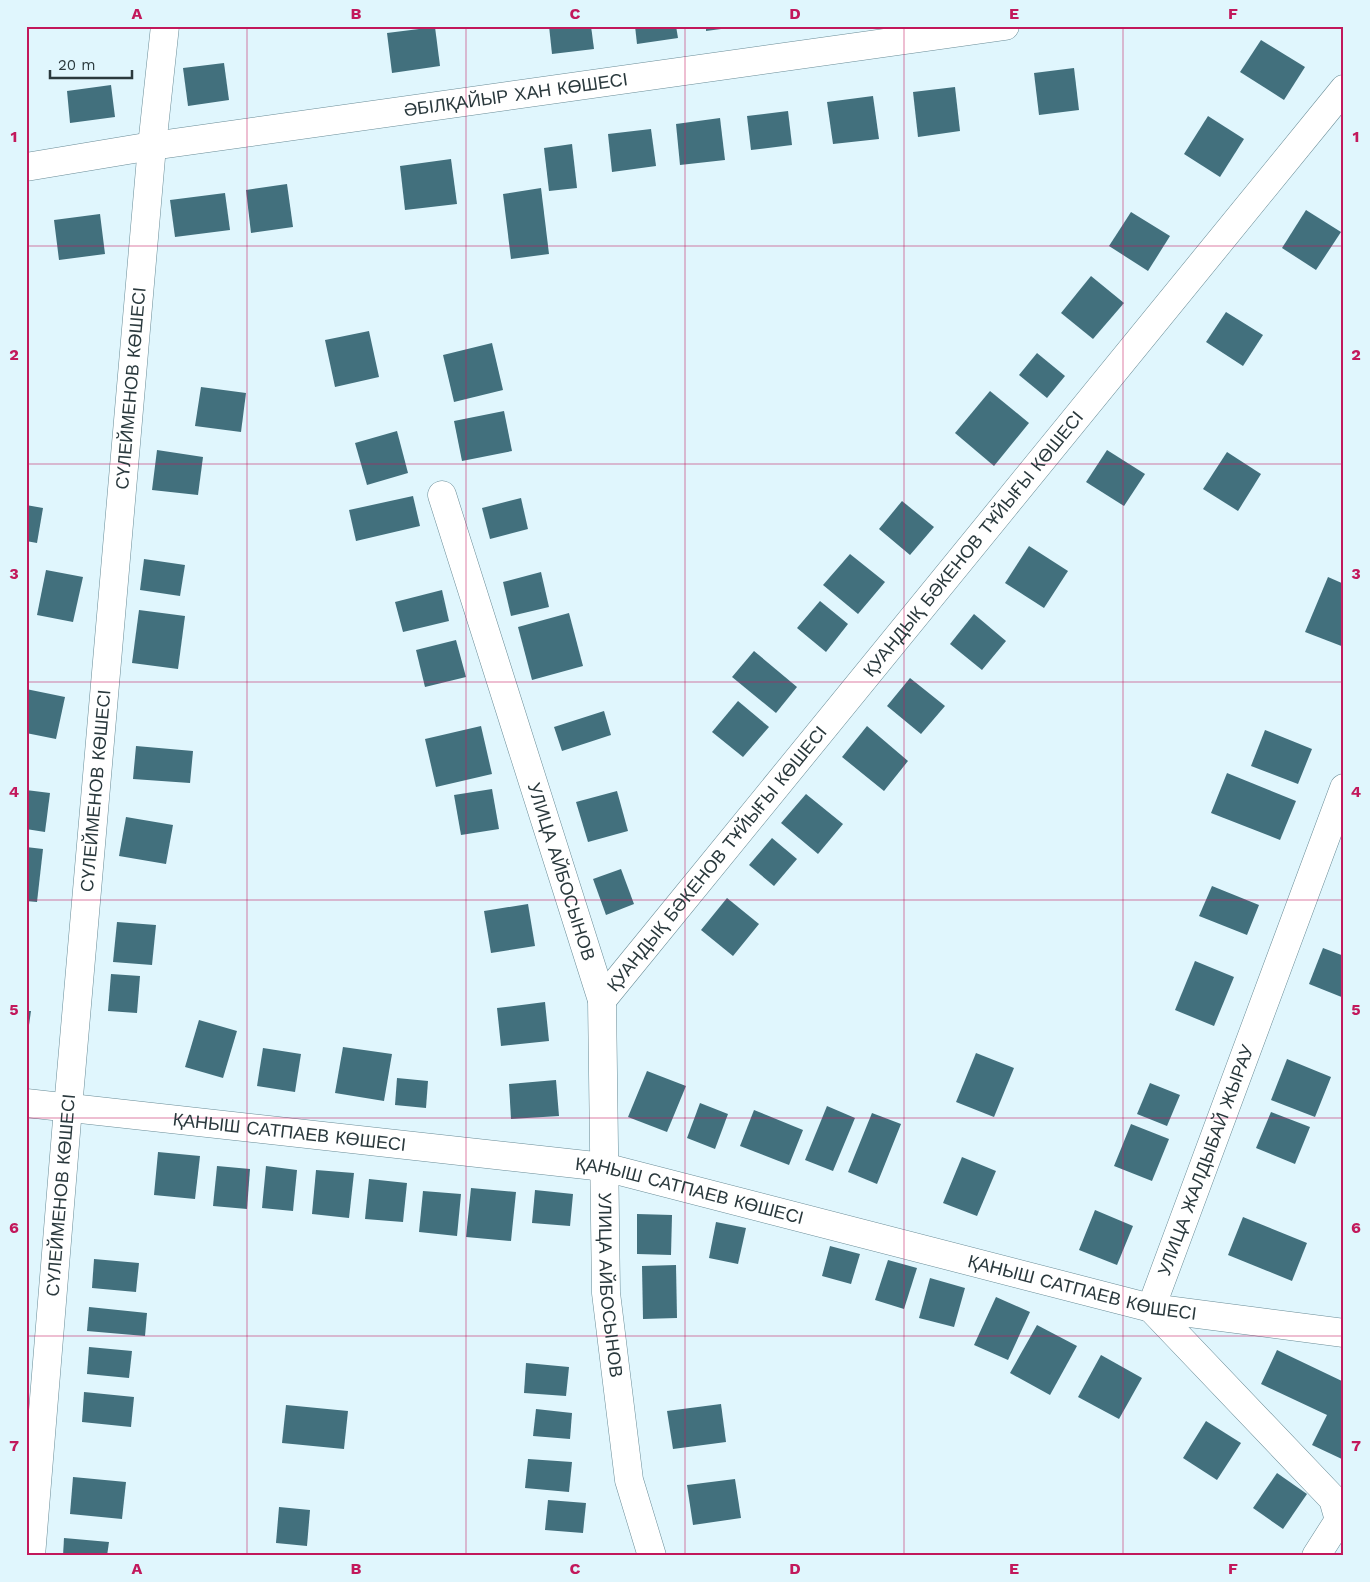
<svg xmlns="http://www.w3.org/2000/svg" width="1370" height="1582" viewBox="0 0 1370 1582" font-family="'Work Sans',sans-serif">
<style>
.building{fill:#42707d}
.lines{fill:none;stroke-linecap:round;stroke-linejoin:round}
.street-casing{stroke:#698c97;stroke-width:29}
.street{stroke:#fff;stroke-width:28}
.grid{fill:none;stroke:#c2185b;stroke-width:1;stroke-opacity:0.55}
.labels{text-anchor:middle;stroke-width:5;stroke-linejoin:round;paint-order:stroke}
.street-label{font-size:18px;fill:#2a393d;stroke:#e0f6fd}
.neatline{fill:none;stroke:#c2185b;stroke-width:2}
.grid-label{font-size:16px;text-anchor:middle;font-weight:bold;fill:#c2185b}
</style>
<rect width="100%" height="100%" fill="#e0f6fd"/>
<g class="building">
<polygon points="549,26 591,26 594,49 552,54"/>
<polygon points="635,26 676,26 678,38 637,44"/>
<polygon points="706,26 736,26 736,27 706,31"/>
<polygon points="435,27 440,66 392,73 387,33"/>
<polygon points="1261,40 1305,67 1284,100 1240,72"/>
<polygon points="224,63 229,100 188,106 183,68"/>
<polygon points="1074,68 1079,110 1039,115 1034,73"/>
<polygon points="111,85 115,117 70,123 67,91"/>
<polygon points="955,87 960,131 918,137 913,92"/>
<polygon points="873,96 879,139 833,144 827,102"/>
<polygon points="788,111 792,145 751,150 747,116"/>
<polygon points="1208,116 1244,139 1220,177 1184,154"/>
<polygon points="720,118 725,160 680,165 676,124"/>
<polygon points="651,129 656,166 612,172 608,134"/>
<polygon points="572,144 577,188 549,191 544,148"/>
<polygon points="451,159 457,204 405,210 400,166"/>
<polygon points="287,184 293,227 251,233 246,190"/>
<polygon points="541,188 549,254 511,259 503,194"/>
<polygon points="225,193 230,230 175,237 170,200"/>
<polygon points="1306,210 1341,232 1316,270 1282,248"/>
<polygon points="1131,212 1170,236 1148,271 1109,246"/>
<polygon points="100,214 105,254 59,260 54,220"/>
<polygon points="1091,276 1124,303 1093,339 1061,313"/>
<polygon points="1226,312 1263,335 1243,366 1206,342"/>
<polygon points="369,331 379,377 335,387 325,340"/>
<polygon points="492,343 503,390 454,402 443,355"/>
<polygon points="1037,353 1065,376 1047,398 1019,375"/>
<polygon points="201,387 246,393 241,432 195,426"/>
<polygon points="990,391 1029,423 994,466 955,433"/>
<polygon points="504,411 512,451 462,461 454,421"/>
<polygon points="397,431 408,473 367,485 355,443"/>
<polygon points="157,450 203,457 198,495 152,490"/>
<polygon points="1107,450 1145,474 1124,506 1086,482"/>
<polygon points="1227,452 1261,474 1238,511 1203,489"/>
<polygon points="413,496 420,526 356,541 349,510"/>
<polygon points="521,498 528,529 490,539 482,508"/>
<polygon points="902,501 934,527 910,555 879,529"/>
<polygon points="26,505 43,508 37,543 26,541"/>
<polygon points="1029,546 1068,571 1044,608 1005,583"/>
<polygon points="850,554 885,582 858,614 823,585"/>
<polygon points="144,559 185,565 180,596 140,590"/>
<polygon points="46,570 83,577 73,622 37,615"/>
<polygon points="541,572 549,607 511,616 503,582"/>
<polygon points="1328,577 1344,584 1344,647 1305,632"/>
<polygon points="442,590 449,621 403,632 395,602"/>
<polygon points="820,601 848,624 826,652 797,628"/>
<polygon points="139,610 185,616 178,669 132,663"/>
<polygon points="569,613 583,666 532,680 518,627"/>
<polygon points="974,614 1006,641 982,670 950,644"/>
<polygon points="456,640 466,677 425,687 416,650"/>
<polygon points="754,651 797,687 776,713 732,677"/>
<polygon points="910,678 945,706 921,734 887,706"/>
<polygon points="26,689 65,697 56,739 26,733"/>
<polygon points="738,701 769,727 743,757 712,732"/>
<polygon points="604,711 611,735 562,751 554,727"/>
<polygon points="481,726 492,774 436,787 425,739"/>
<polygon points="867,726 908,761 884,791 842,757"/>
<polygon points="1265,730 1312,749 1298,784 1251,766"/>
<polygon points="136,746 193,751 190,783 133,779"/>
<polygon points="1227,773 1296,801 1280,840 1211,813"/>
<polygon points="492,789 499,829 461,835 454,795"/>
<polygon points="26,790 50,793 45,832 26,829"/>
<polygon points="617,791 628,831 588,842 576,802"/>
<polygon points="806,794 843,824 818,854 781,823"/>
<polygon points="126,817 173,825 166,864 119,856"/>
<polygon points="772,838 797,859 774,886 749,865"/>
<polygon points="26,847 43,849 37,902 26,901"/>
<polygon points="621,869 634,904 606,915 593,879"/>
<polygon points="1212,886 1259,905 1247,935 1199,916"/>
<polygon points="727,898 759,924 733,956 701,930"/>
<polygon points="528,904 535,946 491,953 484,911"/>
<polygon points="117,922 156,925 152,965 113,962"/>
<polygon points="1323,948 1344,956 1344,998 1309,984"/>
<polygon points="1195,961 1234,977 1214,1026 1175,1010"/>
<polygon points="111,974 140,976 137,1013 108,1011"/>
<polygon points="545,1002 549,1041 501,1046 497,1008"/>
<polygon points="26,1011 31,1011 27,1039 26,1039"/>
<polygon points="199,1020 237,1031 223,1078 185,1067"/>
<polygon points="343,1047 392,1054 384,1101 335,1093"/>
<polygon points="263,1048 301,1054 295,1092 257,1086"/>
<polygon points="976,1053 1014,1068 994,1117 956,1102"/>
<polygon points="1287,1059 1331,1077 1315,1117 1271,1100"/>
<polygon points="647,1071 686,1086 667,1132 628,1117"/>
<polygon points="397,1078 428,1081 426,1108 395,1105"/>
<polygon points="556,1080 559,1116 511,1119 509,1084"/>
<polygon points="1150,1083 1180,1095 1167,1126 1137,1114"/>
<polygon points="700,1103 728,1114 715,1149 687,1138"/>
<polygon points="827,1106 855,1118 833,1171 805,1160"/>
<polygon points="754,1110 803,1130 789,1165 740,1146"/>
<polygon points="1271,1112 1310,1127 1295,1164 1256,1148"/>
<polygon points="872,1113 901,1124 877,1184 848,1172"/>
<polygon points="1131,1124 1169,1139 1152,1181 1114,1166"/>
<polygon points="158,1152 200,1156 195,1199 154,1195"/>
<polygon points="962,1157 996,1171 977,1216 943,1203"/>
<polygon points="217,1166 250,1169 247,1209 213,1206"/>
<polygon points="266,1166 297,1170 293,1211 262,1208"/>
<polygon points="316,1170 354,1173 349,1218 312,1214"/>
<polygon points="369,1179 407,1183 403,1222 365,1219"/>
<polygon points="471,1188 516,1192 511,1241 466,1237"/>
<polygon points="535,1190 573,1194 570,1226 532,1223"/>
<polygon points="423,1191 461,1194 457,1236 419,1232"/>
<polygon points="1095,1210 1133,1226 1117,1265 1079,1250"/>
<polygon points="637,1214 672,1215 671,1255 637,1254"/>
<polygon points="1243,1217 1307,1243 1292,1281 1228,1255"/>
<polygon points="716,1222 746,1228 738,1264 709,1258"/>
<polygon points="830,1246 860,1254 851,1284 822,1276"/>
<polygon points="94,1259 139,1263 136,1292 92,1288"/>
<polygon points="888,1260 917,1268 904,1309 875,1300"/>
<polygon points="676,1265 677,1318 643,1319 642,1266"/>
<polygon points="930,1278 965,1288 954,1327 919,1318"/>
<polygon points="996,1297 1030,1312 1008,1360 974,1345"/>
<polygon points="89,1307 147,1313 145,1336 87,1331"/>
<polygon points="1037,1325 1077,1346 1050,1395 1010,1373"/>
<polygon points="89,1347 132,1351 129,1378 87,1374"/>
<polygon points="1277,1350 1344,1382 1344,1460 1312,1445 1327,1415 1261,1384"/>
<polygon points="1101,1355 1142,1378 1119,1419 1078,1397"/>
<polygon points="526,1363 569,1367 566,1396 524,1393"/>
<polygon points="84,1392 134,1397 131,1427 82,1422"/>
<polygon points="721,1404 726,1442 673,1449 667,1411"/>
<polygon points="286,1405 348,1411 344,1449 282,1443"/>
<polygon points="536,1409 572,1413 570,1439 533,1436"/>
<polygon points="1206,1421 1241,1443 1217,1480 1183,1458"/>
<polygon points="528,1459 572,1462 569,1492 525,1488"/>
<polygon points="1277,1473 1307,1494 1283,1529 1253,1508"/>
<polygon points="73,1477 126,1482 122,1519 70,1514"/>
<polygon points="735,1479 741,1518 693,1525 687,1485"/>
<polygon points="548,1500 586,1503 583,1533 545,1530"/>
<polygon points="279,1507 310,1510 307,1546 276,1543"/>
<polygon points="64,1538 109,1542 107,1556 63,1556"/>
</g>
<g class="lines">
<defs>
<g id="street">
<path id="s1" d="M26 167 152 146 1005 26"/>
<path id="s2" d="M442 495 602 1000 606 1293 629 1480 652 1556"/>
<path id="s3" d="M602 1000 1344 89"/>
<path id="s4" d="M26 1103 604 1167 1151 1308 1344 1333"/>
<path id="s5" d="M31 1556 68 1108 152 146 165 26"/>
<path id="s6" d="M1316 1556 1339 1520 1333 1499 1151 1308 1344 788"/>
</g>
</defs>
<use href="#street" class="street-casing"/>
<use href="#street" class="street"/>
</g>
<path class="grid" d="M247 26V1556M466 26V1556M685 26V1556M904 26V1556M1123 26V1556M26 246H1344M26 464H1344M26 682H1344M26 900H1344M26 1118H1344M26 1336H1344"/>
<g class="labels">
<g class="street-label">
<text dy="6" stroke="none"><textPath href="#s1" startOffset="495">ӘБІЛҚАЙЫР ХАН КӨШЕСІ</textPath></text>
<text dy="6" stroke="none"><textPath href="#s5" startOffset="1172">СҮЛЕЙМЕНОВ КӨШЕСІ</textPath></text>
<text dy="6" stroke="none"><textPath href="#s3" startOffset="588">ҚУАНДЫҚ БӘКЕНОВ ТҰЙЫҒЫ КӨШЕСІ</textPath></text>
<text dy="6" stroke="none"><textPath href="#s5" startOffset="768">СҮЛЕЙМЕНОВ КӨШЕСІ</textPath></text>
<text dy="6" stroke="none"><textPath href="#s3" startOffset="182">ҚУАНДЫҚ БӘКЕНОВ ТҰЙЫҒЫ КӨШЕСІ</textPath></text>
<text dy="6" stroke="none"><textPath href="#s2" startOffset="395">УЛИЦА АЙБОСЫНОВ</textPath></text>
<text dy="6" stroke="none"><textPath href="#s4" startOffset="265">ҚАНЫШ САТПАЕВ КӨШЕСІ</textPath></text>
<text dy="6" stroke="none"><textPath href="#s6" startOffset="486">УЛИЦА ЖАЛДЫБАЙ ЖЫРАУ</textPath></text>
<text dy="6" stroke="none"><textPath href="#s4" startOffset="670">ҚАНЫШ САТПАЕВ КӨШЕСІ</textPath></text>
<text dy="6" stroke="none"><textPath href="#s5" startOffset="362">СҮЛЕЙМЕНОВ КӨШЕСІ</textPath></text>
<text dy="6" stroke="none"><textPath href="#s2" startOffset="815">УЛИЦА АЙБОСЫНОВ</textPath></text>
<text dy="6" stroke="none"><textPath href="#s4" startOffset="1075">ҚАНЫШ САТПАЕВ КӨШЕСІ</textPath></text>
</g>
</g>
<rect width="1370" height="1582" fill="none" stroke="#e0f6fd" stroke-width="55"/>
<path d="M50 70v8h82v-8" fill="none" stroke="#2a393d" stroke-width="2.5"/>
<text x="58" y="70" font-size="15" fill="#2a393d" stroke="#e0f6fd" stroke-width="4" paint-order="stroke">20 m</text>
<rect x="28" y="28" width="1314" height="1526" class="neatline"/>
<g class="grid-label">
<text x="137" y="19">A</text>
<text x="356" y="19">B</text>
<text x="575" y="19">C</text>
<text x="795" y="19">D</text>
<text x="1014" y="19">E</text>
<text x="1233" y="19">F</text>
<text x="14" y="142">1</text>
<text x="1356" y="142">1</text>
<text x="14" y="360">2</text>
<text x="1356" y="360">2</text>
<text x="14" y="579">3</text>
<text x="1356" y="579">3</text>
<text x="14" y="797">4</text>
<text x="1356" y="797">4</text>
<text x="14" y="1015">5</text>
<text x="1356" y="1015">5</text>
<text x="14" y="1233">6</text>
<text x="1356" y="1233">6</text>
<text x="14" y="1451">7</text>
<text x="1356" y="1451">7</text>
<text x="137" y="1574">A</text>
<text x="356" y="1574">B</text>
<text x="575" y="1574">C</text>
<text x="795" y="1574">D</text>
<text x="1014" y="1574">E</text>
<text x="1233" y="1574">F</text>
</g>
</svg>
